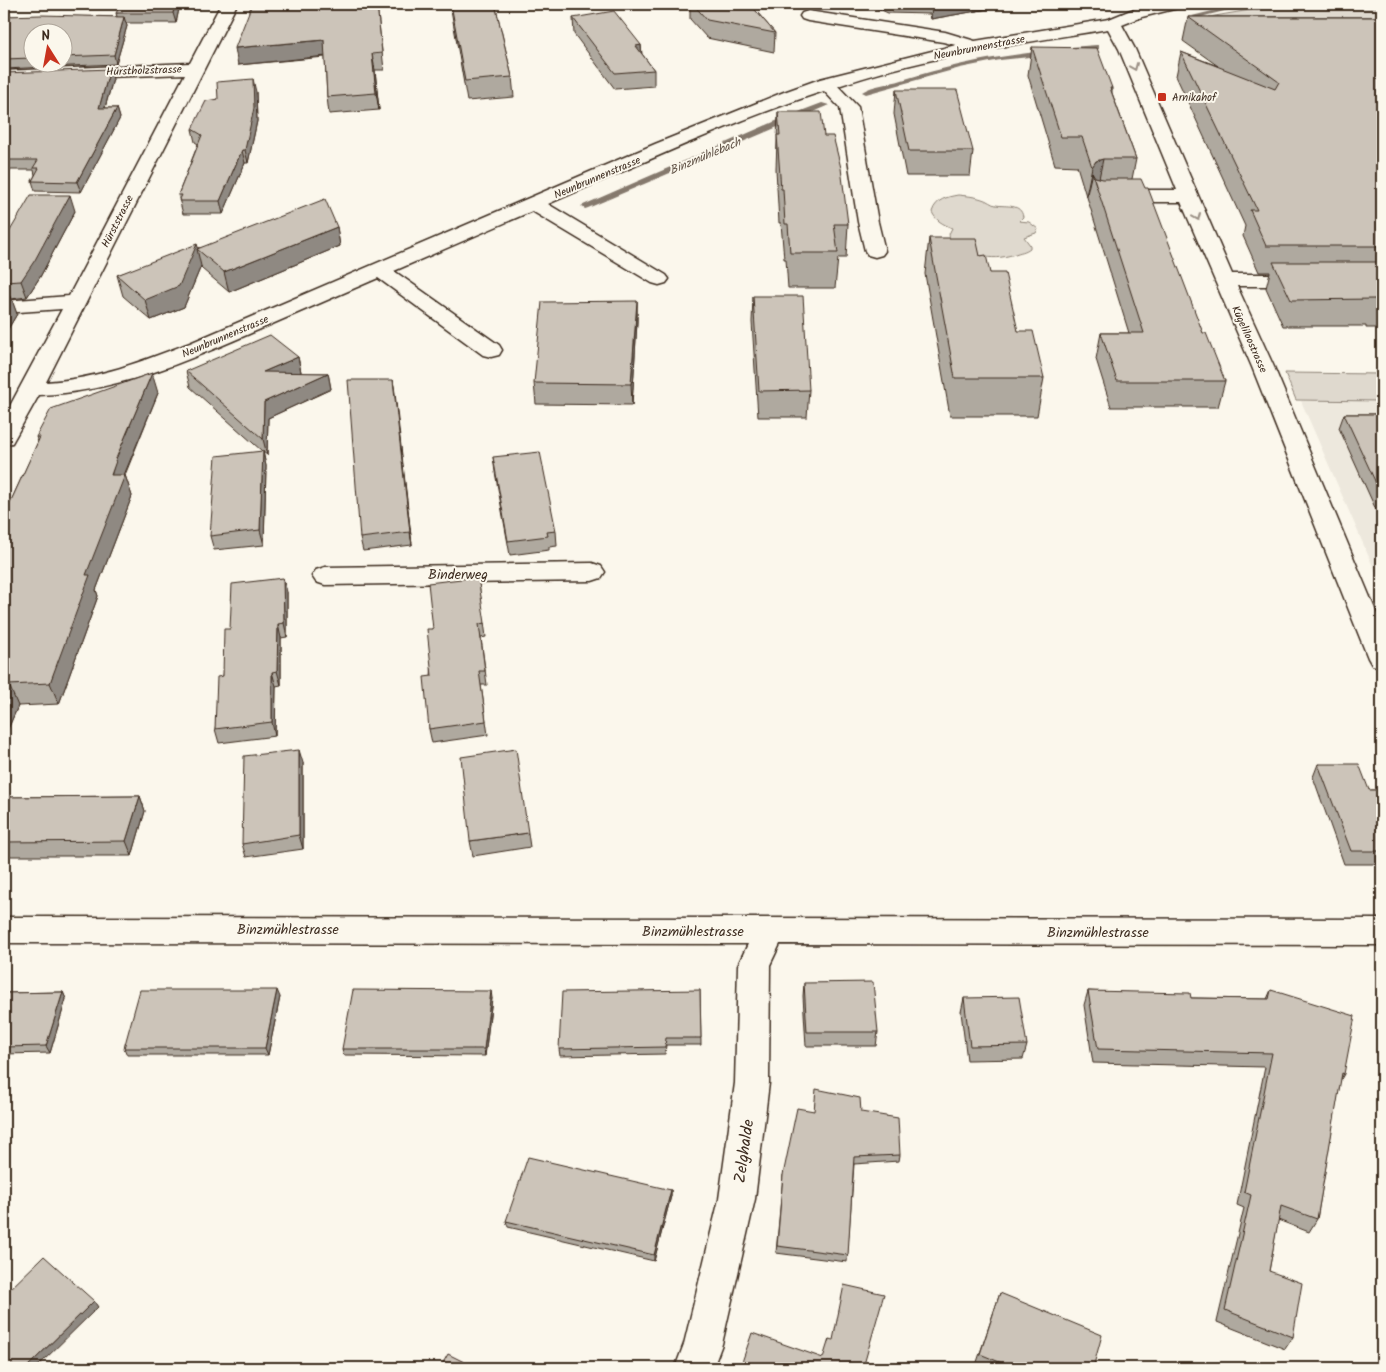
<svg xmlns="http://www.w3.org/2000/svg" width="1386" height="1372" viewBox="0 0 1386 1372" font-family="Kalam,sans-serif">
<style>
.built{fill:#ede8dd}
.green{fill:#dfd9ce;stroke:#8d8276}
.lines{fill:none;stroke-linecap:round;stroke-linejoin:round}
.stream{fill:#85796d;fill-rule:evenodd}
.minor-casing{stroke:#3b2a1e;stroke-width:3}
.minor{fill:#fbf7ec;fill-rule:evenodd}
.wall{fill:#afa99f;stroke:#3b2a1e;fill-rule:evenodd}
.shaded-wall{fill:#8f8982;stroke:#3b2a1e}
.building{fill:#ccc4b9;stroke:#3b2a1e}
.oneway{stroke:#9b9085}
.poi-dot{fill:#c8321e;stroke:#fbf7ec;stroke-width:2}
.labels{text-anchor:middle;stroke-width:4;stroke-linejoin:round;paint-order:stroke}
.far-street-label{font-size:11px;fill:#3b2a1e;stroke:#fbf7ec}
.far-poi-label{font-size:11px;fill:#3b2a1e;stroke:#fbf7ec;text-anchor:start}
.far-water-label{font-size:12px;font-style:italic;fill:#605246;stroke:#fbf7ec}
.street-label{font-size:14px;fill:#3b2a1e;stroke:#fbf7ec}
.near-street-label{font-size:16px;fill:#3b2a1e;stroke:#fbf7ec}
</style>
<rect width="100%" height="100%" fill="#fbf7ec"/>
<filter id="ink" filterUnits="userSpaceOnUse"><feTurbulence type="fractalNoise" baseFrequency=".02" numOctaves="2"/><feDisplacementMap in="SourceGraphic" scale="10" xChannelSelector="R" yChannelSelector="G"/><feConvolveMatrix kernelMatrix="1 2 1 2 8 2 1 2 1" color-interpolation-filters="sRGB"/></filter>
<g filter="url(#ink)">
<polygon class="built" points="1301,401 1382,401 1382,587"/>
<g class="green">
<polygon points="1285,4 1382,4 1382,17 1209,17"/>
<path d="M958 195C966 196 974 196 982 199 987 200 992 205 996 205 1006 207 1021 203 1023 217L1019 221 1029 222 1038 229 1036 233 1024 237 1030 245V248C1025 252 1020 252 1015 254 987 263 974 254 950 241L949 234 952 228C943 224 936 221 932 212 936 199 947 197 958 195Z"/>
<polygon points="1285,373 1382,374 1382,401 1296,400"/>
</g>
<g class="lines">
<g class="stream">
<polygon points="1240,4 1253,4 1196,18 1192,16"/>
<polygon points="1096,45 1099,45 1099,49 1071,51 1067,49 1071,47"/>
<path d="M1046 51 1050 53 1049 55 1000 60 960 68 866 94 862 92C872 85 890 84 902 80 950 65 997 56 1046 51Z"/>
<polygon points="822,103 829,105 588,208 585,209 581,206 785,117"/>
</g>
<defs>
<g id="minor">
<path d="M221 4H237L46 382C99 379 142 361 190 343L655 144 784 92 820 79 956 45 943 42 808 21 802 19 800 16 802 13 808 11 945 32 975 41 1109 19 1131 10 1156 4H1184L1182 7 1142 17 1122 25 1135 49 1232 274H1305L1312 276 1315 280 1312 284 1305 286H1237L1274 367 1382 626V667L1372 665 1368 658 1252 367 1181 202H1113L1106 200 1103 196 1106 192 1113 190H1177L1119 49 1108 29C1018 44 925 56 838 86L858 107 878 222 885 251 882 255 875 257 868 255 865 251 858 222 840 108 824 91C729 122 639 165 548 204L666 275 669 279 666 283 659 285 652 283 532 211 394 271 499 345 502 350 499 355 491 357 483 355 378 278C335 297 292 315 249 334 180 364 114 392 39 395L12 443 4 445V417L62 309 4 313V301L69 296 185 74 4 81V71L190 63Z"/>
<polygon points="592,563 601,566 605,572 601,578 592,581 325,585 316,582 312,576 316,570 325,567"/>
<polygon points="4,917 1382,919 1382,945 780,944 770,965 769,1083 755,1199 722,1344 713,1368 675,1368 684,1344 719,1199 735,1083 738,965 748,944 4,943"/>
</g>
</defs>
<use href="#minor" class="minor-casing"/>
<use href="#minor" class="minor"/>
</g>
<g class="wall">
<path d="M180 4 176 23H126L127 26 116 64 4 69V16L117 17 116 13ZM32 32H62V62H32Z"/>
<polygon points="377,4 384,70 375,70 379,110 329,114 327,97 325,57 238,65"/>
<polygon points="450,4 495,4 512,77 514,97 467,101"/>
<polygon points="690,4 750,4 775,33 774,52 707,38 690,19"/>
<polygon points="868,4 1016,4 931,19 930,14 888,13"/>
<polygon points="1188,17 1382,17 1382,328 1366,328 1366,326 1283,326 1266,288 1270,272 1259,272 1243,236 1245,226 1176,76 1181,52 1218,66 1183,41"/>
<polygon points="573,18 641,45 642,54 654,70 654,86 615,89 574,34"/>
<polygon points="1032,47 1112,88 1112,93 1136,159 1132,179 1225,381 1218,407 1111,407 1096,359 1101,333 1129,333 1087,197 1087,194 1086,196 1077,166 1055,165 1028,75"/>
<polygon points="4,73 113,79 105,108 117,108 120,118 81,192 35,191 32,181 35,175 34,170 4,170"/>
<polygon points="896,90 973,151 970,176 906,176 894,114"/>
<polygon points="256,92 257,121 248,163 245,163 223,214 183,214 178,195 198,144 195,142 192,129"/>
<polygon points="778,112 824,136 848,224 846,258 838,258 835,288 788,288 786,259 784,259 781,223 779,223 776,169"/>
<polygon points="75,211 40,277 27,297 11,299 17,314 5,334 7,338 4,343 4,241"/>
<polygon points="337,227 340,246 229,292 202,269 201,266 184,307 151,320 123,296 117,275 198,248"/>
<polygon points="929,238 980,256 990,273 1018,331 1044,378 1037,416 950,416 925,274"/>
<polygon points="753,296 809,390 807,417 758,417 752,322"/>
<polygon points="637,301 637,322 632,405 536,404 534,383"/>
<polygon points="298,357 301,372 300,373 328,373 331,389 268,418 267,455 263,452 266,466 264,545 214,550 210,536 262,451 190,387 186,371"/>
<polygon points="393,380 412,545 363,551 360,538"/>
<polygon points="158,393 125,475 132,496 96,590 98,596 59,704 18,706 4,738 4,516 38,442 36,437"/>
<polygon points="1344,414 1382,414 1382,523 1339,428"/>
<polygon points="493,457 556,531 557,546 549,547 549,550 510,555 495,472"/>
<polygon points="478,577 486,637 481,638 487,685 481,685 488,735 432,743 429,729 433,629"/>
<polygon points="287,592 287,637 281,638 281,685 276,686 275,736 219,743 215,729 230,629"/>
<polygon points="303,763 303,849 246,857 242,844"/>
<polygon points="1318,764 1369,790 1382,790 1382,864 1344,864 1313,777"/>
<polygon points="4,790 10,797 140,796 145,811 132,856 4,856"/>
<polygon points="528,833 530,847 473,856 470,841"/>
<polygon points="804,983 878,1032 876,1046 806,1046 803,996"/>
<polygon points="700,990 701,1045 666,1045 665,1054 560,1056 559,1049"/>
<polygon points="1271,990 1344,1074 1340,1081 1317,1219 1309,1232 1278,1220 1269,1271 1293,1337 1285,1349 1217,1322 1244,1208 1237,1205 1265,1067 1093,1063 1084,1005 1088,991 1191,998 1267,999"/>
<polygon points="63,992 66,999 50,1053 4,1054 4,993"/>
<polygon points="280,997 268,1055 127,1055 124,1048"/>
<polygon points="492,998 485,1056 344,1055 342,1049"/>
<polygon points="964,998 1027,1045 1023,1059 967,1060 961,1012"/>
<polygon points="861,1112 900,1155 899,1161 854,1164 847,1262 776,1253 783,1175"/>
<polygon points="671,1190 671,1196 654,1261 508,1227 506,1221"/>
<polygon points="1000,1293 1093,1368 984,1368 976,1365"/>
</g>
<g class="shaded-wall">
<polygon points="175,4 180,4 176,23 173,13"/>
<polygon points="932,4 1016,4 931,19"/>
<polygon points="124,17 127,26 116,64 114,55"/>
<polygon points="324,40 327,56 238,65 235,48"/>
<polygon points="641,45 642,61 636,46"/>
<polygon points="372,54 375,70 379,110 376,93"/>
<polygon points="110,69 113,79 102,118 99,108"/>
<polygon points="253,79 256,92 257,121 248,163 245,150"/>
<polygon points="117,108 120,118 81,192 77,182"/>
<polygon points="242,150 245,163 223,214 220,201"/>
<polygon points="1103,159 1097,188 1092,172 1087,194 1086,196 1092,167 1096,161"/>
<polygon points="70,195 75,211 40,277 27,297 21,281"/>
<polygon points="337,227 340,246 229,292 224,272"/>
<polygon points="197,244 199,250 197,249 201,266 184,307 151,320 145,300"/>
<polygon points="11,297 17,314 5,334 7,338 4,343 4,309"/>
<polygon points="637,301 637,322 632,405 631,384"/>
<polygon points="298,357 301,372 267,388 263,372"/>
<polygon points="152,373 158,393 122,480 125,475 132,496 96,590 98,596 59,704 50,683 86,575 115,461"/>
<polygon points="328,373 331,389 268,418 267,455 263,439 264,402"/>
<polygon points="393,380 395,393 412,545 410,532"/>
<polygon points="263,451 266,466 264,545 260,530"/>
<polygon points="283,578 287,592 287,637 284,623"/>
<polygon points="278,624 281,638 281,685 277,671"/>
<polygon points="272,672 276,686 275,736 272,722"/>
<polygon points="9,685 18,706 4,738 4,696"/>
<polygon points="299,750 303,763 303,849 299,835"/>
<polygon points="7,790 13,804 4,797"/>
<polygon points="140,796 145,811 132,856 126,841"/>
<polygon points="277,990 280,997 268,1055 265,1048"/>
<polygon points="491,991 492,998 485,1056 484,1049"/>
<polygon points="63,992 66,999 50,1053 46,1046"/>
<polygon points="671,1190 671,1196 654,1261 654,1255"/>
<polygon points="94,1301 98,1307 36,1368 26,1368"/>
</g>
<g class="building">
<polygon points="121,4 175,4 173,13 116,13"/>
<polygon points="252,4 377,4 382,53 372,54 376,93 327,97 324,40 235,48"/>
<polygon points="451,4 495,4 512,77 465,81"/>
<polygon points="693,4 750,4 775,33 707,20"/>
<polygon points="614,11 641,45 636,46 654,70 615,73 573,18"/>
<polygon points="41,15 124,17 114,55 62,57 62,32 32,32 32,58 4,59 4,16"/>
<polygon points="1188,17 1382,17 1382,246 1266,246 1250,210 1257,210 1181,52 1275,89 1279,82"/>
<polygon points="1032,47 1097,48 1112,88 1110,88 1136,159 1103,159 1096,161 1092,167 1082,137 1061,137"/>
<polygon points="110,69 99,108 117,108 77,182 32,181 39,168 33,168 38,160 4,160 4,73"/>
<polygon points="253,79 254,108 245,150 242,150 220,201 179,201 182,195 178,195 202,135 192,129 206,101 218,99 217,82"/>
<polygon points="896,90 957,90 973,151 909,151"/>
<polygon points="778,112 821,112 824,136 833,136 841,168 848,224 834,224 838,253 790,253 788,224 785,224 783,189 781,189 777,135 780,135"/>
<polygon points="1092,172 1095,177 1103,179 1141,179 1145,188 1148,188 1203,333 1206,333 1225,381 1117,381 1101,333 1144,333"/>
<polygon points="31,195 70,195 35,260 21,281 4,282 4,241"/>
<polygon points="325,199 337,227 224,272 197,249"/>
<polygon points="929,238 976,238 980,256 986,255 990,273 1005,273 1018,331 1033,331 1044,378 955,378"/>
<polygon points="197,244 179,286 145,300 117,275"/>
<polygon points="1273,262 1382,262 1382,301 1376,301 1375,299 1291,300"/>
<polygon points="753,296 803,296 809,390 759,391"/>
<polygon points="4,297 11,297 4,309"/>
<polygon points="637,301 631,384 534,383 542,302"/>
<polygon points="270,335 298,357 263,372 328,373 264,402 263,439 186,371"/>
<polygon points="152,373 115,461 116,461 111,475 125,475 86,575 90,575 50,683 9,685 4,696 4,516 40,437 36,437 51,409"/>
<polygon points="348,380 393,380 410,532 360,538"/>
<polygon points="1344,414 1382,414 1382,496"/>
<polygon points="263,451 260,530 210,536 216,456"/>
<polygon points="540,452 556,531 547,532 548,536 508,541 493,457"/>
<polygon points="478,577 485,623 479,624 485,671 479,671 486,721 429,729 424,677 432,676 427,629 433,629 428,583"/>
<polygon points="283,578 284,623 278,624 277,671 272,672 272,722 215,729 217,677 223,676 224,629 230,629 232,584"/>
<polygon points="516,749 528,833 470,841 461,757"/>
<polygon points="299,750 299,835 242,844 244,756"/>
<polygon points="1318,764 1359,764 1369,790 1382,790 1382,851 1351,851"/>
<polygon points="4,790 7,790 4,797 140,796 126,841 4,842"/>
<polygon points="873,982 878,1032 807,1032 804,983"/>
<polygon points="140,990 277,990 265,1048 124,1048"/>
<polygon points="353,990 491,991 484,1049 342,1049"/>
<polygon points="700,990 701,1038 666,1038 665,1047 559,1049 562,992"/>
<polygon points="1271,990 1355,1016 1344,1074 1342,1073 1317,1219 1281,1206 1269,1271 1302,1283 1293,1337 1225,1310 1251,1195 1244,1192 1272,1053 1098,1049 1088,991 1190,993 1191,998 1269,999"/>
<polygon points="63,992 46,1046 4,1047 4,993"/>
<polygon points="1019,997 1027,1045 970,1046 964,998"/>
<polygon points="816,1089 860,1098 861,1112 898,1118 900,1155 854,1157 848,1255 777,1246 783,1175 797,1108 814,1111"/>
<polygon points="528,1157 671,1190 654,1255 506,1221"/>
<polygon points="44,1256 94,1301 26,1368 4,1368 4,1295"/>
<polygon points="844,1285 884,1294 863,1368 740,1368 752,1333 823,1358 829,1339 833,1340"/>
<polygon points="1000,1293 1102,1335 1093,1368 1014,1368 980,1354"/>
<polygon points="448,1354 476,1368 440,1368"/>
</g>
<defs><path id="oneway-chevron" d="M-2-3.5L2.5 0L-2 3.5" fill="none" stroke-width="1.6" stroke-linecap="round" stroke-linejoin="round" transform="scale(1.25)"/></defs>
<g class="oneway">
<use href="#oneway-chevron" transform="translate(1134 67) rotate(67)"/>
<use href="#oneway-chevron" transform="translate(1197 217) rotate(67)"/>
</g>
</g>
<rect class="poi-dot" x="1157" y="92" width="10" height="10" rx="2.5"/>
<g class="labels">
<g class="far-street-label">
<text transform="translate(979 47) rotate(-11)" y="4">Neunbrunnenstrasse</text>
<text transform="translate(144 70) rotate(-2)" y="4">Hürstholzstrasse</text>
<text transform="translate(597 177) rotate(-23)" y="4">Neunbrunnenstrasse</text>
<text transform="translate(117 221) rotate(-63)" y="4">Hürststrasse</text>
<text transform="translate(225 336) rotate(-23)" y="4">Neunbrunnenstrasse</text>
<text transform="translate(1250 339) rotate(66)" y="4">Kügeliloostrasse</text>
</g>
<g class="far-poi-label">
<text x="1172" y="101">Arnikahof</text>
</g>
<g class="far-water-label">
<text transform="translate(705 156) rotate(-23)" y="4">Binzmühlebach</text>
</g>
<g class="street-label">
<text x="458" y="579">Binderweg</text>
<text x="288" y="934">Binzmühlestrasse</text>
<text x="693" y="936">Binzmühlestrasse</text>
<text x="1098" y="937">Binzmühlestrasse</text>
</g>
<g class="near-street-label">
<text transform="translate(743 1151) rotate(-82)" y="6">Zelghalde</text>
</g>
</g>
<rect width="1386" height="1372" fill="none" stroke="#fbf7ec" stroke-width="20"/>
<rect x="10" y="10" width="1366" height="1352" fill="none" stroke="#3b2a1e" stroke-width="2" filter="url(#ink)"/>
<g transform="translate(48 48) rotate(349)"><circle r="24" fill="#fbf7ec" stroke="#aea59a"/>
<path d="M0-4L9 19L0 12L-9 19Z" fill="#c8321e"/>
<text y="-8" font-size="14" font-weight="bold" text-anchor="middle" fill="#3b2a1e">N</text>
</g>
</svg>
